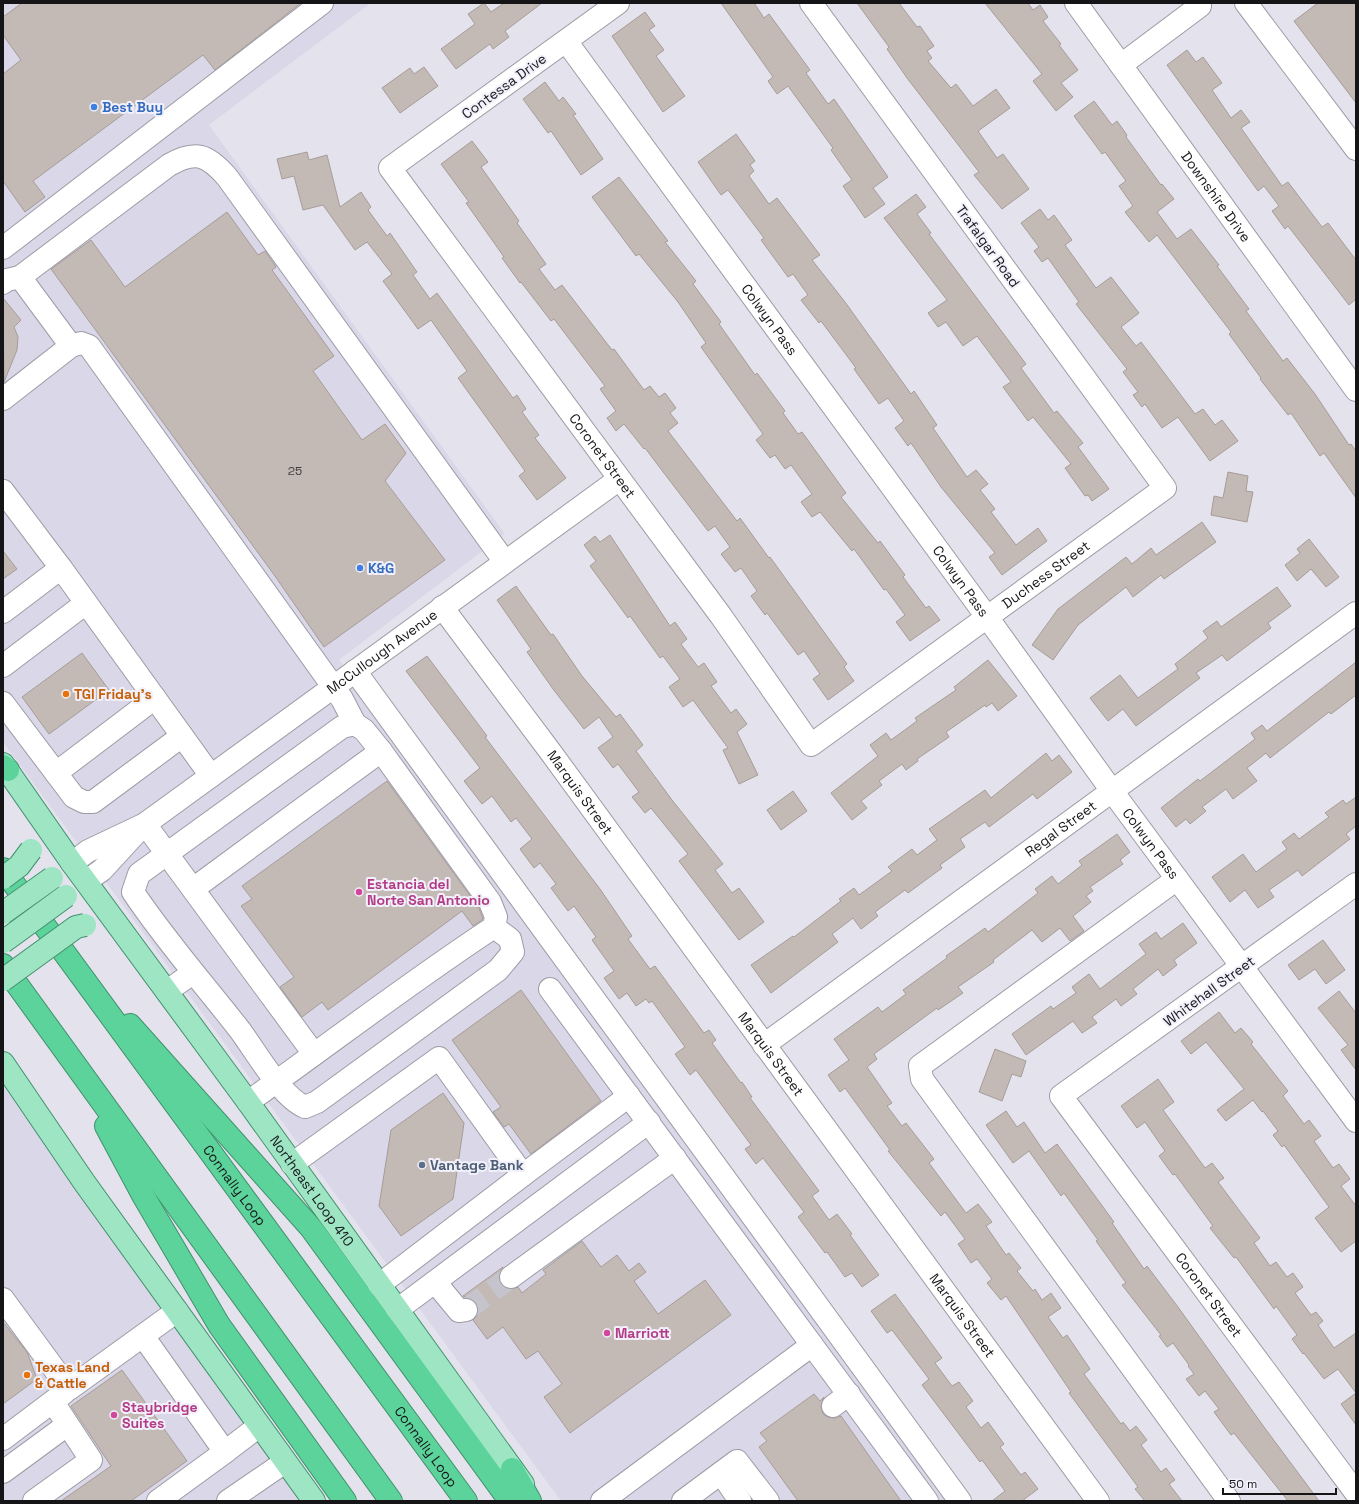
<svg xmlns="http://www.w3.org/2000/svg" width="1359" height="1504" viewBox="0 0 1359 1504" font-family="'Space Grotesk',sans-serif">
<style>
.built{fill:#d9d7e8}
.building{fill:#c4bab5;stroke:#a69c98}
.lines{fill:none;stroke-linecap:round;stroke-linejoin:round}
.minor-tunnel{stroke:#c5c4cd;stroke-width:22;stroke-dasharray:22 11;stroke-linecap:butt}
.minor-casing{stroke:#9d9ca5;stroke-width:24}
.major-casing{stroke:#42906d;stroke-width:24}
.highway-casing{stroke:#42906d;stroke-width:24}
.minor{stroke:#fff;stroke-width:22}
.major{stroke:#9de5c3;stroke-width:22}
.highway{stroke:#5bd39b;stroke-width:22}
.major-bridge-casing{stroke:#42906d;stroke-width:24;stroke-linecap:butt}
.major-bridge{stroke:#9de5c3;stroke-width:22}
.shop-dot{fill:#3f7fe0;stroke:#f2f0fa;stroke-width:1.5}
.food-dot{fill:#e8710a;stroke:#f2f0fa;stroke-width:1.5}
.hotel-dot{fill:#d1479c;stroke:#f2f0fa;stroke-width:1.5}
.service-dot{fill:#5c6f8a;stroke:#f2f0fa;stroke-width:1.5}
.labels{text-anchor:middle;stroke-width:4;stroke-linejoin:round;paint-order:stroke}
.number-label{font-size:12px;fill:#413e3f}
.street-label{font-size:14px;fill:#151518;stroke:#f2f0fa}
.shop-label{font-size:14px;font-weight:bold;fill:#366cbe;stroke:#f2f0fa;text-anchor:start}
.food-label{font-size:14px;font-weight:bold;fill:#c56008;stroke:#f2f0fa;text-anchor:start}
.hotel-label{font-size:14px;font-weight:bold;fill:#b23c85;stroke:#f2f0fa;text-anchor:start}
.service-label{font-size:14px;font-weight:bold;fill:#4e5e75;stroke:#f2f0fa;text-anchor:start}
</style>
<rect width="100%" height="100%" fill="#e4e3ed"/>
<g class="built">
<polygon points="3,3 371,3 209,125 505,534 339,660 953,1501 561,1501 3,742"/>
<polygon points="3,1086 305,1501 3,1501"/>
</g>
<g class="building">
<polygon points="22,3 301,3 215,70 203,55 33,181 45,197 25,212 3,181 3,74 21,60 3,35 3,17"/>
<polygon points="484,3 491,12 504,3 542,3 505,31 509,37 493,49 490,44 456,69 441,49 475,24 468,14"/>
<polygon points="721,3 754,3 764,18 769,14 810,70 806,73 828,104 834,99 888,177 873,188 885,204 865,218 843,186 852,180 831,150 833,148 788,86 777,94 768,81 773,77"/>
<polygon points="857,3 899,3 917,27 920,26 934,46 927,51 932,58 928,61 951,88 956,84 973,106 996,89 1010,108 978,131 997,158 1003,154 1029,189 1002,209 974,175 979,172 907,78 887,49 889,47"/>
<polygon points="985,3 1028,3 1033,10 1040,5 1048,17 1043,21 1061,44 1059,45 1078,70 1061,83 1073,97 1056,111 1033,81 1042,74"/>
<polygon points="1318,3 1356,3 1356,103 1294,21"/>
<polygon points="645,12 655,26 649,30 664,50 656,56 685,96 663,112 612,36"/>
<polygon points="1187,50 1196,62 1203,57 1222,83 1212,90 1231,118 1241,110 1250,122 1241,128 1282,186 1288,182 1322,227 1328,223 1356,260 1356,299 1349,305 1288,226 1285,229 1272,211 1279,206 1264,186 1258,191 1167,65"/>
<polygon points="424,67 438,86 400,113 382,88 410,68 414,74"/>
<polygon points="545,82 559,101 563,97 576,114 573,115 603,159 581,175 551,131 548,133 523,99"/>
<polygon points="1094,101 1112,125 1117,121 1127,135 1126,137 1161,185 1162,184 1174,199 1157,212 1177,239 1191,229 1219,265 1217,266 1249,309 1246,311 1283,361 1287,358 1315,394 1349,445 1351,444 1356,451 1356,498 1324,453 1320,456 1291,413 1288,415 1260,379 1261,378 1229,334 1231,332 1157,235 1149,242 1125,212 1133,206 1119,186 1126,181 1105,152 1102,154 1074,116"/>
<polygon points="736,134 755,161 750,165 754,171 749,176 769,204 777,198 820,255 812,260 845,302 911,394 914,391 937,425 933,428 967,477 976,470 988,484 980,490 995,509 991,512 1016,545 1038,528 1047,541 1002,575 989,557 995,553 941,487 911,443 908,446 895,428 904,421 888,398 879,404 854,369 856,368 821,321 819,323 801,300 808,295 793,274 788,277 761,240 764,238 728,190 721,195 698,162"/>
<polygon points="472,141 488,162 481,167 519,221 517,223 546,264 539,269 555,290 562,285 612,350 614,349 644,390 650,386 659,397 665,393 676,408 670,413 678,423 668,431 737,521 740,518 769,558 770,557 847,664 844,667 854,681 828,700 813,679 820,674 804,651 798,655 767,613 765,615 751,596 757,591 741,568 735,572 721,554 730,547 715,526 708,531 645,448 644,449 624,424 616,431 607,418 616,411 600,389 605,386 554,319 551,321 521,282 520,283 502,258 504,257 466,203 469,202 441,164"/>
<polygon points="307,152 309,160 327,155 340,207 361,192 371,207 368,210 387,236 390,233 417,272 413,275 430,299 437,293 513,398 517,395 526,409 522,412 539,435 535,438 566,478 537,500 519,476 525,471 458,378 467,371 431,320 418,329 383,281 392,274 367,242 355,250 323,205 303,210 294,176 282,179 277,159"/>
<polygon points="619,177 668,241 665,242 696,281 693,284 721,322 719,324 755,375 757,373 785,411 783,413 798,434 802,432 846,493 841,497 878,543 880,541 905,575 903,577 926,608 929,606 940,620 910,641 896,622 905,615 886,589 884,590 854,549 852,551 820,512 812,517 801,502 812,494 791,465 785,469 775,455 770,458 756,440 763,434 701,347 706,343 678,302 639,254 636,256 592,197"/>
<polygon points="916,194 926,207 917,214 931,233 929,234 1026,364 1021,368 1054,413 1057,411 1083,443 1078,447 1109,489 1092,501 1088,495 1085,496 1065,468 1071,464 1033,417 1028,421 1003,387 1011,382 977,336 963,346 946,322 938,327 928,313 947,300 884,218"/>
<polygon points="1040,209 1048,220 1054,215 1072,240 1065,245 1096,288 1111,277 1139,313 1121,327 1136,346 1141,342 1195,414 1203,409 1215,425 1222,420 1238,441 1210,461 1178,417 1162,428 1145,404 1142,407 1133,395 1138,392 1123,372 1127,369 1076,304 1079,302 1048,258 1042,262 1034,251 1039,247 1021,223"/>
<polygon points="227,212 258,255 265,251 276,267 272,270 334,356 313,371 362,440 385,424 406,453 385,481 445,560 324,647 275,576 51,269 91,240 125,287"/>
<polygon points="3,298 21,320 14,327 18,337 17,350 4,382"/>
<polygon points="1228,472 1248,476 1246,491 1253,492 1247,522 1211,515 1214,496 1223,498"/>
<polygon points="1202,522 1216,542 1164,579 1161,575 1133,597 1126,587 1078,625 1053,660 1032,645 1058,609 1126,557 1132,564 1151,548 1156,555"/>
<polygon points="610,535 670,626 675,622 687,639 681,644 698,667 704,663 717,682 711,686 731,713 736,709 747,724 737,732 758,775 739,784 723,750 728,748 693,700 683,707 669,687 680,679 663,656 660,658 630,616 628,618 590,566 596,561 584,545 595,536 600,542"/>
<polygon points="1309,539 1339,577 1326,587 1311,569 1297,581 1285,565 1300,553 1297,549"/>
<polygon points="3,551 17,569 3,579"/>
<polygon points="516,586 551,635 553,634 582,676 616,717 620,714 643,745 636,751 672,800 723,864 715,870 732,893 739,888 764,922 739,940 679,861 688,854 651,808 645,813 632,797 639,792 618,764 613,768 598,748 613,737 599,717 584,729 553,689 527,652 531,649 497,600"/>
<polygon points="1277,587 1291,606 1268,623 1271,628 1227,661 1222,655 1196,673 1200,678 1136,726 1123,709 1108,721 1090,698 1120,675 1138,698 1178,669 1175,664 1208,638 1203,631 1217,621 1221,627"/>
<polygon points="82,653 109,690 49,734 22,697"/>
<polygon points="427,656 487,736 485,737 600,889 632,936 628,939 650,969 655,966 704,1033 709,1030 716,1040 712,1043 741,1083 742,1082 752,1097 750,1098 819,1191 812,1196 829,1220 837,1214 852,1234 850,1235 879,1275 862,1287 852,1273 845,1277 827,1252 825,1253 798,1217 804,1212 763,1158 756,1164 745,1149 751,1145 696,1070 690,1075 675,1054 685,1047 652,1001 649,1003 646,999 636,1006 627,993 619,999 604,978 614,971 592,940 596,937 574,906 568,911 551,888 556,884 540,863 534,868 520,849 532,839 516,818 511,822 492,796 482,804 464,781 480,768 406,671"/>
<polygon points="988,660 1017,696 998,711 992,703 986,707 985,705 946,732 949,737 917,759 918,761 906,770 902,764 879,781 882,785 861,801 867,808 852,820 831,793 878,756 870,745 886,733 891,740 917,721 915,718 956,690 954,687"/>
<polygon points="1356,662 1356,695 1331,714 1329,712 1270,758 1266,753 1247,768 1257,781 1233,799 1226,789 1202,807 1206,811 1190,824 1186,819 1176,827 1161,808 1198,779 1200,781 1255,739 1251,733 1262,725 1267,731"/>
<polygon points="1046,753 1052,761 1059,755 1072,772 1037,799 1033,794 989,827 985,822 960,839 965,847 940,865 942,868 908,893 905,890 875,912 878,916 861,929 853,918 832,934 838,942 771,993 751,965 793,936 794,937 841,901 839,899 854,888 859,895 892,871 888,867 912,849 917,855 937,840 929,829 985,790 991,798"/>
<polygon points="387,781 479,908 483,919 473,926 462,911 328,1010 322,1002 302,1017 280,987 294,977 241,906 252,899 242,886"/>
<polygon points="793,791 807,811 781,830 767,810"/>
<polygon points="1356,797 1356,826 1346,834 1350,839 1302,876 1298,870 1269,890 1274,897 1258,908 1245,890 1230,902 1212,877 1243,854 1256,872 1287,849 1282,842 1294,833 1299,839 1329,817 1325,813 1343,800 1346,804"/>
<polygon points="1117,834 1130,852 1120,860 1123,864 1090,887 1093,891 1086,896 1091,902 1073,916 1084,931 1070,941 1060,928 1042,942 1032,930 993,960 994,962 958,987 963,993 938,1010 937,1008 874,1054 877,1059 867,1067 892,1103 887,1106 902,1126 906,1123 934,1159 929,1163 966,1213 978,1204 992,1222 986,1226 1006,1255 1009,1253 1021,1268 1017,1271 1033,1291 1035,1289 1042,1300 1051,1293 1061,1308 1048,1317 1063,1338 1067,1335 1090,1369 1084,1374 1121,1424 1123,1422 1130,1431 1136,1426 1147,1440 1141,1445 1161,1472 1166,1468 1175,1480 1169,1484 1182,1501 1145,1501 1135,1489 1138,1487 1069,1393 1071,1392 1006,1296 1001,1300 987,1283 992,1279 977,1259 971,1263 958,1244 965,1239 945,1212 941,1216 888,1151 890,1150 845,1088 840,1092 828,1075 849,1060 834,1039 878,1007 882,1012 906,994 903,990 947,958 946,956 985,928 988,932 1038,893 1035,889 1052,876 1058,884 1082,865 1079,861"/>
<polygon points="1183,923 1197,943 1174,960 1177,965 1163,976 1158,969 1133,989 1137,994 1121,1006 1116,999 1092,1017 1097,1023 1082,1033 1073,1021 1026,1055 1012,1034 1051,1006 1053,1009 1076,993 1072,987 1089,974 1100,989 1146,954 1139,944 1156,932 1161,939"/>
<polygon points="1323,940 1345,970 1326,984 1315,969 1299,980 1288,965"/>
<polygon points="521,990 601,1101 531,1154 509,1124 504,1127 493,1112 501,1107 452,1040"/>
<polygon points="1339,991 1356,1013 1356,1070 1341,1050 1348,1045 1318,1008"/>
<polygon points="1219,1012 1235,1033 1241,1028 1253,1042 1251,1044 1288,1091 1283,1096 1304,1124 1309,1120 1321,1136 1314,1141 1333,1168 1339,1164 1350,1179 1341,1186 1356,1206 1356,1241 1341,1252 1315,1218 1329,1207 1284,1145 1282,1147 1273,1135 1278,1131 1263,1111 1262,1112 1253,1100 1226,1121 1217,1110 1244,1089 1206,1042 1191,1054 1181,1041"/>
<polygon points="995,1049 1026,1061 1021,1077 1012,1074 1002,1101 979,1092"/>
<polygon points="1158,1079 1174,1102 1163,1110 1205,1168 1212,1163 1224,1178 1218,1182 1260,1238 1254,1243 1270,1266 1276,1262 1287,1277 1293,1273 1303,1287 1295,1293 1311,1315 1316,1312 1323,1321 1318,1325 1334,1348 1356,1333 1356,1425 1341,1404 1356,1393 1338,1369 1324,1379 1304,1353 1303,1354 1292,1339 1297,1335 1276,1306 1274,1309 1236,1257 1234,1258 1210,1228 1213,1226 1175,1174 1173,1175 1159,1156 1165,1151 1145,1122 1137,1128 1121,1106"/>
<polygon points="443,1093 464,1123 453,1199 401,1236 379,1206 391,1130"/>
<polygon points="1006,1111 1017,1127 1024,1122 1045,1153 1057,1144 1114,1222 1112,1223 1144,1269 1147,1266 1178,1307 1264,1427 1319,1501 1288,1501 1234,1433 1231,1435 1214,1412 1219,1409 1205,1391 1199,1396 1186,1379 1194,1374 1188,1366 1189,1365 1173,1343 1167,1347 1159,1336 1161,1335 1122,1285 1126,1283 1096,1241 1098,1240 1064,1193 1061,1196 1029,1151 1013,1163 986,1125"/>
<polygon points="582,1241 601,1267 617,1255 629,1271 639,1263 646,1272 634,1281 658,1314 705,1280 731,1315 570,1433 544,1397 562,1384 538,1351 526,1359 503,1327 487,1339 473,1320 478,1314 478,1309 476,1303 471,1299 463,1296 503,1267 499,1278 501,1285 506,1289 512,1289 518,1287 522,1293 546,1274 543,1270"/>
<polygon points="895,1294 942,1358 935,1363 952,1386 959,1382 973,1401 966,1407 981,1428 988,1422 1004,1444 1000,1447 1021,1475 1025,1472 1038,1489 1022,1501 992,1501 1005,1491 982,1460 980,1462 922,1385 929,1379 892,1330 887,1333 871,1311"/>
<polygon points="3,1322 27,1352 37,1379 3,1404"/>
<polygon points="122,1370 187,1461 131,1501 61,1501 111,1466 71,1406"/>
<polygon points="814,1394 820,1401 824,1397 821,1407 823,1414 828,1417 834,1418 841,1416 901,1501 798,1501 759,1447 767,1441 760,1433"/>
</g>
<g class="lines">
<polyline class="minor-tunnel" points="466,1310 511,1277"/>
<defs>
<g id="minor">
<path id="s1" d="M618 3 390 168 721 616 811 745 1165 488 811 3"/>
<path id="s2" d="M1076 3 1356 390"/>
<polyline points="1246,3 1356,149"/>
<path id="s3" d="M566 41 987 617 1112 791 1356 1121"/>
<polyline points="1121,65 1200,6"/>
<polyline points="3,248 322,3"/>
<polyline points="3,283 7,280 20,277"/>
<path d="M71 346 20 277 169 165C195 150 207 154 227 177L505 562"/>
<polyline points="3,399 71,346 81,343 89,346 342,699 355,724"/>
<polyline points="3,491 61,568 3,612"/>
<polyline points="61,568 211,776"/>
<path id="s4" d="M442 607 552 754 1098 1501"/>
<polyline points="3,666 86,603"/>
<polyline points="355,671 960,1501"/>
<polyline points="3,703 74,797 84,802 93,802 182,736"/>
<polyline points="56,773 155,698"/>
<polyline points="145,824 314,1054"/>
<path id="s5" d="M72 863 88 851 145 824 618 480"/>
<polyline points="1177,879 920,1066 922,1079 1229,1501"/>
<polyline points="86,881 102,870 136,833"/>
<path id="s6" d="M1356 884 1061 1096 1356 1493"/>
<polyline points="193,889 381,751"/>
<polyline points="550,989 812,1345 602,1501"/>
<polyline points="167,991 193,973"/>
<path id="s7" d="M764 1045 1356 613"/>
<path d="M248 1102C330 1044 410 982 494 927L496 917 490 902 381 751 364 730 355 724 342 727 139 874 133 892C165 940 203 983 239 1029 255 1050 281 1097 305 1107L317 1102 498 970 513 952 510 939 494 927"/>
<polyline points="292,1164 439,1058 523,1175 629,1096"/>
<polyline points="511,1277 675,1158"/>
<polyline points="435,1282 459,1311 466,1310"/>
<polyline points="379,1285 523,1175"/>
<polyline points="3,1299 69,1389 177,1311"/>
<polyline points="397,1310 649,1122"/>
<polyline points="143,1336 225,1452 259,1426"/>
<polyline points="812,1345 927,1501"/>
<polyline points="833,1406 849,1394"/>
<polyline points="3,1439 64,1393"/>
<polyline points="3,1472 67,1425"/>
<polyline points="721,1473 740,1501"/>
<polyline points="34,1501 91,1460 53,1402"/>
<polyline points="158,1501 225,1452"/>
<polyline points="228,1501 285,1462"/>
<polyline points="683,1501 737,1461 768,1501"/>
</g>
<g id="major">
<path id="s8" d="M3 764 72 863 248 1102 523 1484"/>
<polyline points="3,1063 84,1182 314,1501"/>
</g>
<g id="highway">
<polyline points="3,766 8,770"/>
<path id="s9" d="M3 869 466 1501"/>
<polyline points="3,965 391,1501"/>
<polyline points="130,1025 311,1228 510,1501"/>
<polyline points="106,1126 144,1197 219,1325 345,1501"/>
<polyline points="512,1469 530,1501"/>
</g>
</defs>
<use href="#minor" class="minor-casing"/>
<use href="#major" class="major-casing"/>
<use href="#highway" class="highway-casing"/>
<use href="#minor" class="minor"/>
<use href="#major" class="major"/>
<use href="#highway" class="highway"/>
<defs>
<g id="major-bridge">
<polyline points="3,878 19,866 31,850"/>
<polyline points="3,913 52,878"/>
<polyline points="3,942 66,896"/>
<polyline points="3,980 76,927 85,925"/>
</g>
</defs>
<use href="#major-bridge" class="major-bridge-casing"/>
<use href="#major-bridge" class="major-bridge"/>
</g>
<g class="shop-dot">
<circle cx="94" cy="107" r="4"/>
<circle cx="360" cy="568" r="4"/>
</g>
<g class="food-dot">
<circle cx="66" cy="694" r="4"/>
<circle cx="27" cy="1375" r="4"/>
</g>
<g class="hotel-dot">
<circle cx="359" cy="892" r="4"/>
<circle cx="607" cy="1333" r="4"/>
<circle cx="114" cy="1415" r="4"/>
</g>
<circle class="service-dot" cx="422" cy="1165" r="4"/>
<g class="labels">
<g class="number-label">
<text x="295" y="475">25</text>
</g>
<g class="street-label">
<text transform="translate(504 86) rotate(-36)" y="5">Contessa Drive</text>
<text dy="5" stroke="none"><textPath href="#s2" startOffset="239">Downshire Drive</textPath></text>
<text transform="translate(988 246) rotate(54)" y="5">Trafalgar Road</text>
<text dy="5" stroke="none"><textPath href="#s3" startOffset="345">Colwyn Pass</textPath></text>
<text dy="5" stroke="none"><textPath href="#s1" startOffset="639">Coronet Street</textPath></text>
<text dy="5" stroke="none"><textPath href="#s1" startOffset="1286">Duchess Street</textPath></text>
<text dy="5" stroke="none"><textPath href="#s3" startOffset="669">Colwyn Pass</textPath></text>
<text dy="5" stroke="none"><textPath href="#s5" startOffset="376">McCullough Avenue</textPath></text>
<text dy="5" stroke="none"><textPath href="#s4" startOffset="231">Marquis Street</textPath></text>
<text dy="5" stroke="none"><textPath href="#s7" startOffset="367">Regal Street</textPath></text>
<text dy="5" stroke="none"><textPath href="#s3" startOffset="993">Colwyn Pass</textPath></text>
<text transform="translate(1209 991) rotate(-36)" y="5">Whitehall Street</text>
<text dy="5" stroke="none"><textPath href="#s4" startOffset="555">Marquis Street</textPath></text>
<text dy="5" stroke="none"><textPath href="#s9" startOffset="392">Connally Loop</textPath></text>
<text dy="5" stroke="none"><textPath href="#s8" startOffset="527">Northeast Loop 410</textPath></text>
<text dy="5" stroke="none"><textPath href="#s6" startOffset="611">Coronet Street</textPath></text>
<text dy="5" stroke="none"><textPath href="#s4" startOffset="879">Marquis Street</textPath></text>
<text dy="5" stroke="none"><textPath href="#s9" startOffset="716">Connally Loop</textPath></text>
</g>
<g class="shop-label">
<text x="102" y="112">Best Buy</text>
<text x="368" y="573">K&amp;G</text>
</g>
<g class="food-label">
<text x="74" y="699">TGI Friday's</text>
<text x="35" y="1372">Texas Land<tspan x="35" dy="16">&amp; Cattle</tspan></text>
</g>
<g class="hotel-label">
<text x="367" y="889">Estancia del<tspan x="367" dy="16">Norte San Antonio</tspan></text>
<text x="615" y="1338">Marriott</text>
<text x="122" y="1412">Staybridge<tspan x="122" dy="16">Suites</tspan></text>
</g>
<g class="service-label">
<text x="430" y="1170">Vantage Bank</text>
</g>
</g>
<rect width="1359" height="1504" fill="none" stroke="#151518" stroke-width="8"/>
<path d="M1223 1488v6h113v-6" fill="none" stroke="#151518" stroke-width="2"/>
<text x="1229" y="1488" font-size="12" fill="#151518" stroke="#f2f0fa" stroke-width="3" paint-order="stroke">50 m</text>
</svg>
